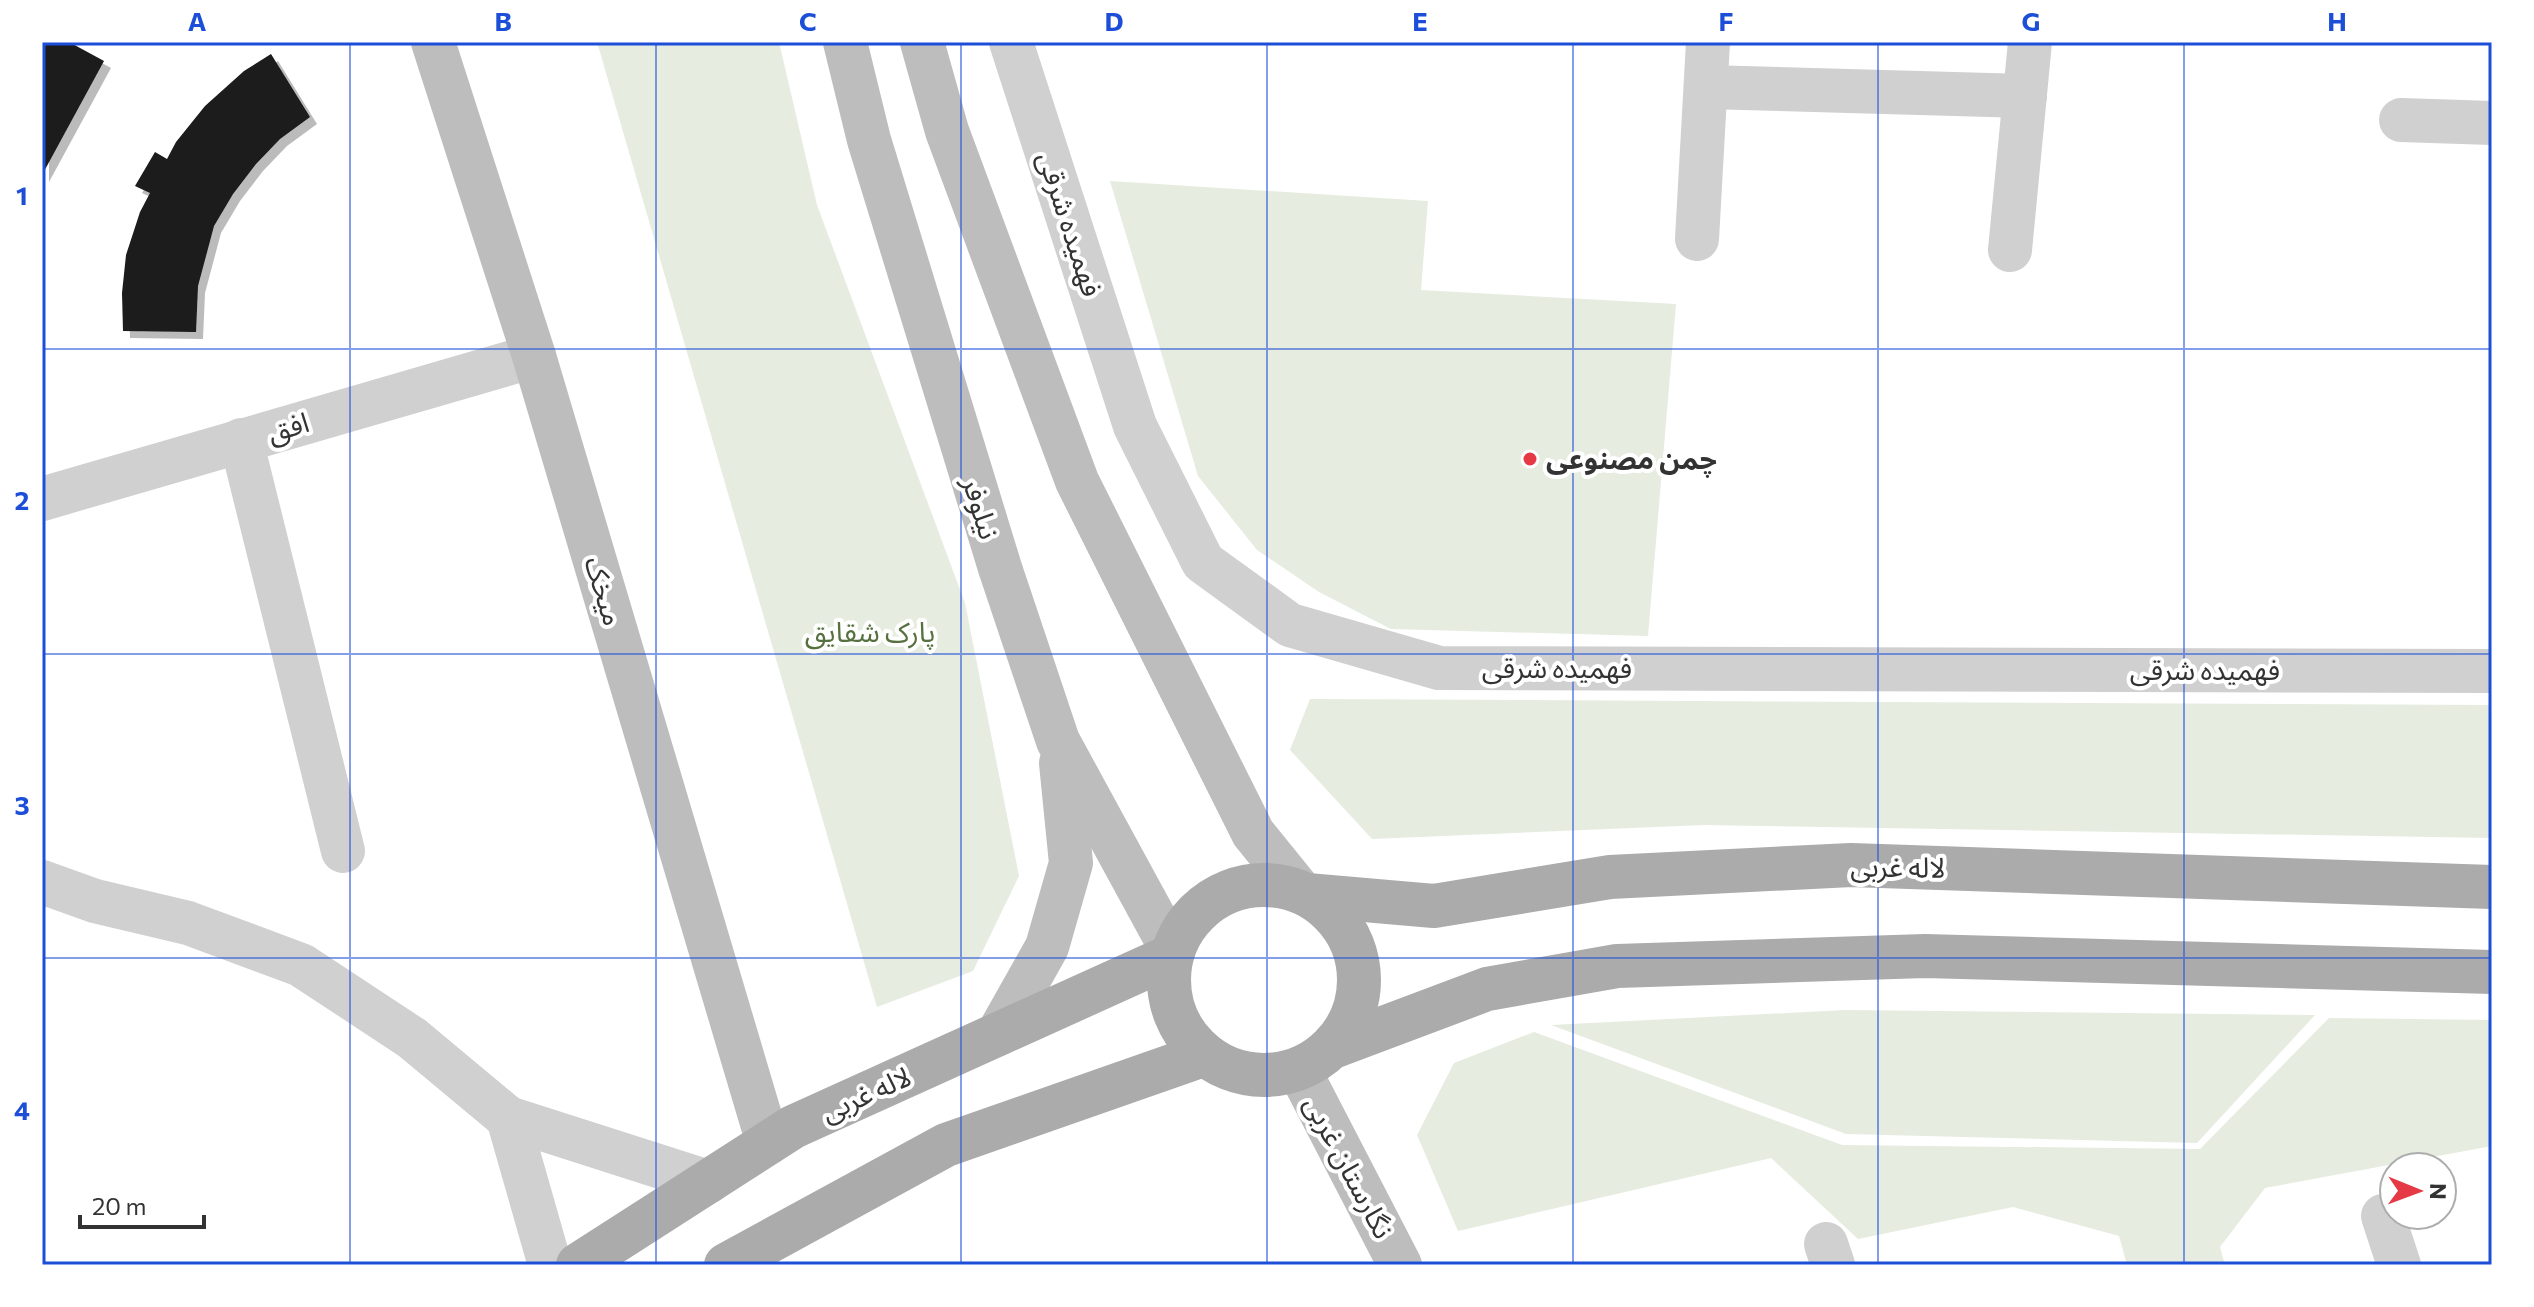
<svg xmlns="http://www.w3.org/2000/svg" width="2534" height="1307" viewBox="0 0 2534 1307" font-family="Commissioner,'Noto Sans Arabic',sans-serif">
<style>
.green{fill:#e6ecdf}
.building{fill:#1a1a1a;filter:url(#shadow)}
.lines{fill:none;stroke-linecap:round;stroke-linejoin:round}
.street{stroke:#d0d0d0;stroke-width:44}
.secondary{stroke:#bdbdbd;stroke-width:44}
.primary{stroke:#ababab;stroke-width:44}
.grid{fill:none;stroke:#1d4ed8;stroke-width:2;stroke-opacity:0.55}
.poi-dot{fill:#e63946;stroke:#fff;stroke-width:3}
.labels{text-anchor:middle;stroke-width:8;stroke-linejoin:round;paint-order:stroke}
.street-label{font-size:28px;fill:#333;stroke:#fff}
.poi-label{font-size:28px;font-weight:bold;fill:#333;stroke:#fff;text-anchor:start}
.park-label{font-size:28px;fill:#56703f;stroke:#fff}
.neatline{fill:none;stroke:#1d4ed8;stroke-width:3}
.grid-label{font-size:26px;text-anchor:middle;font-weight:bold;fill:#1d4ed8}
</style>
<defs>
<filter id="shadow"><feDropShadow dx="7" dy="7" stdDeviation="0" flood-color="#0004"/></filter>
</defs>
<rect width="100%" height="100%" fill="#fff"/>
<g class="green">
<polygon points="597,42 779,42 817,205 965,603 1019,876 973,971 877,1007"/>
<polygon points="1110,181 1428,201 1421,290 1676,304 1648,636 1391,629 1319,592 1257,550 1198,476"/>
<polygon points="1310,699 2492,705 2492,838 1704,825 1372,839 1290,750"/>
<polygon points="1845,1010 2315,1015 2197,1143 1846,1134 1551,1025"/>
<polygon points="2329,1018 2492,1020 2492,1146 2265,1188 2220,1247 2225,1265 2127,1265 2119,1236 2013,1207 1858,1239 1771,1158 1458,1231 1417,1135 1454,1063 1534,1032 1842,1145 2200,1149"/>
</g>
<g class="building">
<polygon points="42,42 69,42 104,61 42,175"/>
<polygon points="271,54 310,117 280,139 256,164 233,194 214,226 198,286 196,332 123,331 122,293 126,255 140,212 150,193 135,186 155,152 167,159 176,142 205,106 244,71"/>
</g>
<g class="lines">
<g class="street">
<polyline points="1011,42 1135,426 1203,562 1290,625 1439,668 2492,671"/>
<polyline points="1706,87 2025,96"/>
<polyline points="2401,120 2492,123"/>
<polyline points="1697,239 1708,42"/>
<polyline points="2010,250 2030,42"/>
<polyline points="241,440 343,851"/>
<polyline points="42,499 534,356"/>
<polyline points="42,882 95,901 188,923 301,965 412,1038 508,1118"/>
<polyline points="2383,1216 2399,1265"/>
<polyline points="1826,1244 1833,1265"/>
<polyline points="550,1265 508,1118 708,1182"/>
</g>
<g class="secondary">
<polyline points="433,42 534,356 768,1143"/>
<polyline points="845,42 869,140 1000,568 1058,741 1173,952"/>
<polyline points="922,42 947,131 1077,481 1253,833 1300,891"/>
<polyline points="998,1034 1047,947 1071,863 1061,763"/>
<polyline points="1299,1070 1400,1265"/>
</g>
<g class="primary">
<circle cx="1264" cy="980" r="95"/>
<polyline points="1307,895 1434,906 1610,877 1851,865 2492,887"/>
<polyline points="1333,1047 1487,989 1617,966 1925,956 2492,972"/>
<polyline points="578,1265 793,1127 1171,956"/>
<polyline points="726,1265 946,1145 1203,1055"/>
</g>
</g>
<path class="grid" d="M350 42V1265M656 42V1265M961 42V1265M1267 42V1265M1573 42V1265M1878 42V1265M2184 42V1265M42 349H2492M42 654H2492M42 958H2492"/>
<circle class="poi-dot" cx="1530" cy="459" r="8"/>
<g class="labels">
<g class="street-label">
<text transform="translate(1070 224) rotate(72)" y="10">فهمیده شرقی</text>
<text transform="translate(288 427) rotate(-16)" y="10">افق</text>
<text transform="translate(981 508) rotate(73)" y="10">نیلوفر</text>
<text transform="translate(604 591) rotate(73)" y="10">میخک</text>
<text x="1557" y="678">فهمیده شرقی</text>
<text x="2205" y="680">فهمیده شرقی</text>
<text transform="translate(1898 867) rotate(1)" y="10">لاله غربی</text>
<text transform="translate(866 1094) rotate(-24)" y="10">لاله غربی</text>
<text transform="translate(1349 1167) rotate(62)" y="10">نگارستان غربی</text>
</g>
<g class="poi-label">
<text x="1546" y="469">چمن مصنوعی</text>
</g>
<g class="park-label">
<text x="870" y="642">پارک شقایق</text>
</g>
</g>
<rect width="2534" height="1307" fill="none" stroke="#ffffff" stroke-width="88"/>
<g transform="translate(2418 1191) rotate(91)"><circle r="38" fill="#ffffff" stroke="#adadad" stroke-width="2"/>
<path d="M0-6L14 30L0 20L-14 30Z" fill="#e63946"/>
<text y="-12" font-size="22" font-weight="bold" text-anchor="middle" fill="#333333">N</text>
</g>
<path d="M80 1215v12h124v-12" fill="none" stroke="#333333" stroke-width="4"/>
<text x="92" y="1215" font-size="24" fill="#333333" stroke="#ffffff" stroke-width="6" paint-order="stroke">20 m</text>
<rect x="44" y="44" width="2446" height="1219" class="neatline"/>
<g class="grid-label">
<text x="197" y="31">A</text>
<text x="503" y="31">B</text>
<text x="808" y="31">C</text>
<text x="1114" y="31">D</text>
<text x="1420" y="31">E</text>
<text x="1726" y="31">F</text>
<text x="2031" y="31">G</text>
<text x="2337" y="31">H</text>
<text x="22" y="205">1</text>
<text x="22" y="510">2</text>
<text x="22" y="815">3</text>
<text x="22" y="1120">4</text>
</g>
</svg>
